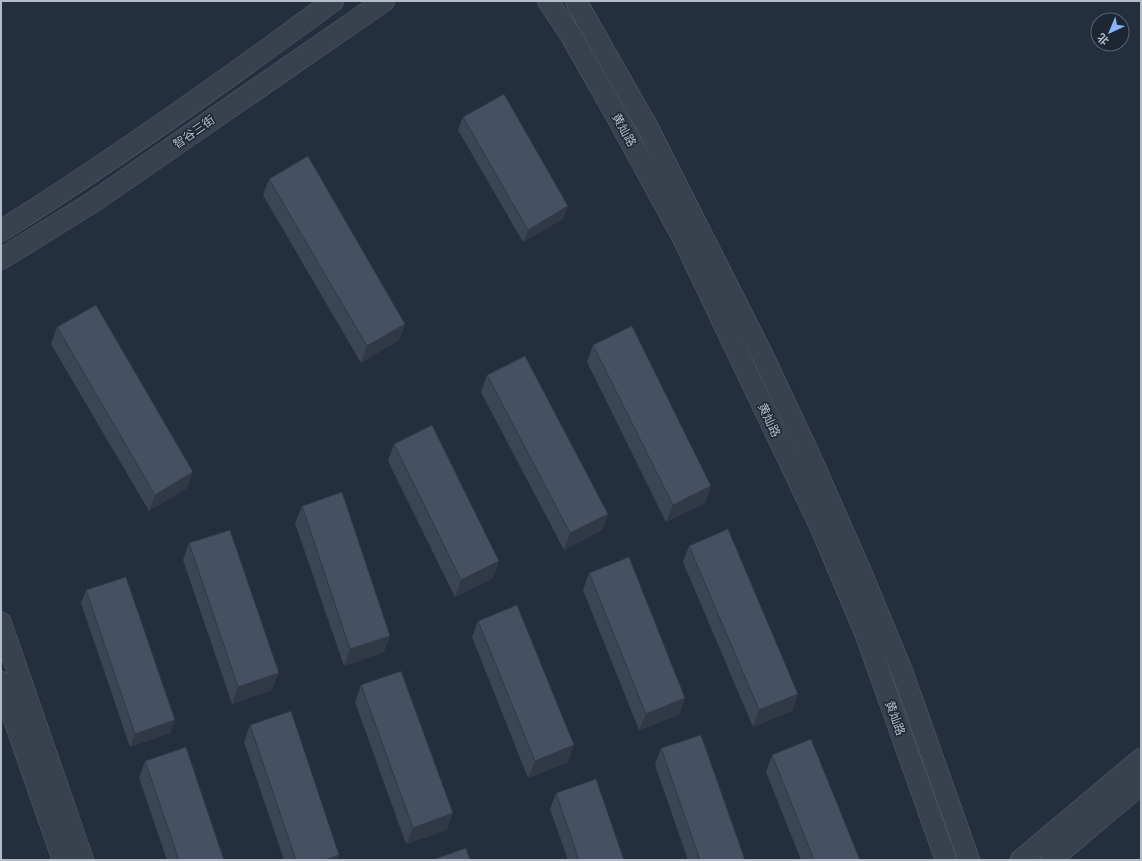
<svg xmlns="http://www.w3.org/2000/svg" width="1142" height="861" viewBox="0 0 1142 861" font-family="Rubik,'Noto Sans SC',sans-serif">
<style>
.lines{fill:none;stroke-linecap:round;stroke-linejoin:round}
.minor-casing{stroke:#565f6c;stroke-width:22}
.minor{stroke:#38414e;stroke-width:21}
.wall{fill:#3b4654}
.shaded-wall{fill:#303945}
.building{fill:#455162;stroke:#303945}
.labels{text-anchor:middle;stroke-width:3;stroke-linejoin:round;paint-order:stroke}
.street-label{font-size:12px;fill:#b4bcc9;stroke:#1d2633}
</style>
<rect width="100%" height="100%" fill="#242f3e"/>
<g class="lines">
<defs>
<g id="minor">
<polyline points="548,1 570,34 616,115 683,238 821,528 866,635 946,860"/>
<polyline points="576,1 648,128 763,356 809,454 861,572 902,671 969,860"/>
<path d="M1 231C115 159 225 81 333 1"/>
<polyline points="1,259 93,202 384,1"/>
<polyline points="1,623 83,860"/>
<polyline points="1,682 63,860"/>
<polyline points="1021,860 1141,759"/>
<polyline points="1051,860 1141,784"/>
</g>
</defs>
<use href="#minor" class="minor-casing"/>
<use href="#minor" class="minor"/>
</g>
<g class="wall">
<polygon points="463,117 563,219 523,242 458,130"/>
<polygon points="269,179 405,324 399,340 361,363 263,195"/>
<polygon points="57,327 187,488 149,511 51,344"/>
<polygon points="593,345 711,486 705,503 666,522 587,362"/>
<polygon points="487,375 608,514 602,530 564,550 481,392"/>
<polygon points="394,444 499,561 493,578 455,597 388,461"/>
<polygon points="302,506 384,652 344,666 295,523"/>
<polygon points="189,543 272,690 232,704 183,560"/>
<polygon points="689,546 798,694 792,711 753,727 683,562"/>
<polygon points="589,573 685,698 679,715 639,730 583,590"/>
<polygon points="86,590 175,720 170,733 130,747 81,603"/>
<polygon points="478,621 568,762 528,778 472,637"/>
<polygon points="361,685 447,830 406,844 355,702"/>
<polygon points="250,725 339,855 337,860 284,860 244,742"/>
<polygon points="661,748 745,860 688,860 655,765"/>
<polygon points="772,755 860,860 801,860 766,772"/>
<polygon points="145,761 224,860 167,860 139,778"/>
<polygon points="556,793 624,860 568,860 550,809"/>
</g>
<g class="shaded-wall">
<polygon points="568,206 563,219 523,242 528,230"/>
<polygon points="405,324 399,340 361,363 367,346"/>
<polygon points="193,472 187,488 149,511 155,495"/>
<polygon points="711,486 705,503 666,522 673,505"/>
<polygon points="608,514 602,530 564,550 570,533"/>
<polygon points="499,561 493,578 455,597 461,580"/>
<polygon points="390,636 384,652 344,666 350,649"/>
<polygon points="279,673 272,690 232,704 238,687"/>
<polygon points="798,694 792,711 753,727 759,710"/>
<polygon points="685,698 679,715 639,730 646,714"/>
<polygon points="175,720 170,733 130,747 135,734"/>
<polygon points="574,745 568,762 528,778 535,761"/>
<polygon points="453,813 447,830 406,844 413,828"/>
<polygon points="339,855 337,860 324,860"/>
</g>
<g class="building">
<polygon points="504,94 568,206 528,230 463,117"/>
<polygon points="308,156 405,324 367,346 269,179"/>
<polygon points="96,305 193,472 155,495 57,327"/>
<polygon points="632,326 711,486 673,505 593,345"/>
<polygon points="525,356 608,514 570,533 487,375"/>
<polygon points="432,425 499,561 461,580 394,444"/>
<polygon points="342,492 390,636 350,649 302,506"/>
<polygon points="728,529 798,694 759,710 689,546"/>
<polygon points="230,530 279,673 238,687 189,543"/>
<polygon points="629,557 685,698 646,714 589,573"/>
<polygon points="126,577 175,720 135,734 86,590"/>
<polygon points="517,605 574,745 535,761 478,621"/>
<polygon points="401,671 453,813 413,828 361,685"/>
<polygon points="291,711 339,855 324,860 296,860 250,725"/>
<polygon points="701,735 745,860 700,860 661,748"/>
<polygon points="811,739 860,860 814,860 772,755"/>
<polygon points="186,747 224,860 179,860 145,761"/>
<polygon points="596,779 624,860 579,860 556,793"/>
<polygon points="466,848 470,860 432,860"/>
</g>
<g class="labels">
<g class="street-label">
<text transform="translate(624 130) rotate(61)" y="4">黄灿路</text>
<text transform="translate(194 132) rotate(-35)" y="4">智谷三街</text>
<text transform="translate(769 420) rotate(65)" y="4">黄灿路</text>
<text transform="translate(895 718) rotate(70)" y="4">黄灿路</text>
</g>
</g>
<rect width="1142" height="861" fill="none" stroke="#b4bcc9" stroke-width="4"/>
<g transform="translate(1110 32) rotate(224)"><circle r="19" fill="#1d2633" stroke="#59626f"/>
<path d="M0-3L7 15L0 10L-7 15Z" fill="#8ab4f8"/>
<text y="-6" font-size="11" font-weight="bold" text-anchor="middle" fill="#b4bcc9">北</text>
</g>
</svg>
